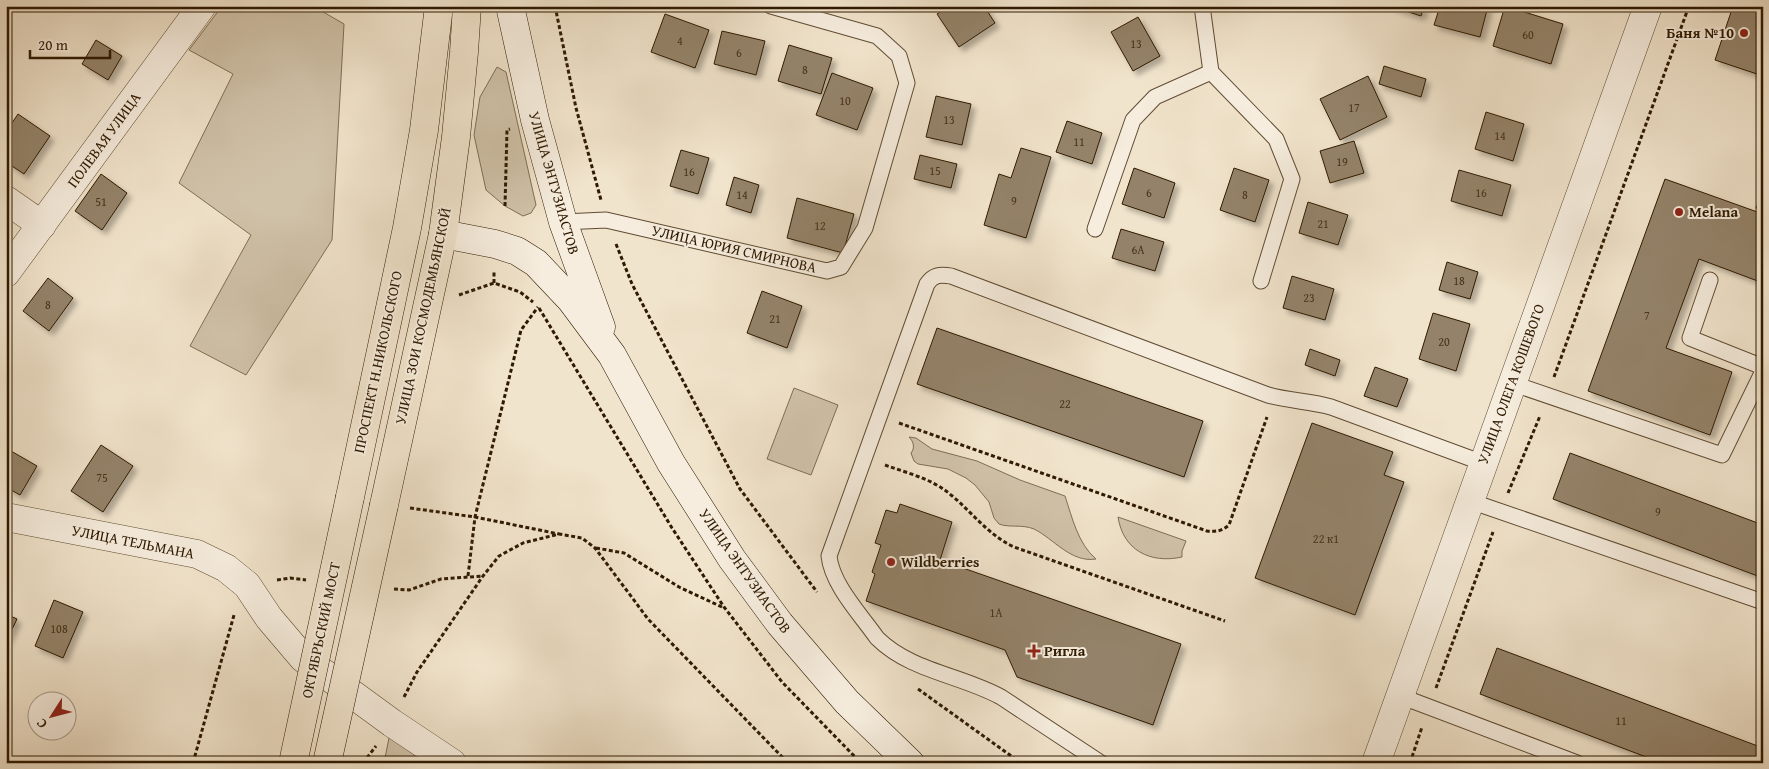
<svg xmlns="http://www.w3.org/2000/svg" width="1769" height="769" viewBox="0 0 1769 769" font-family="'Gentium Book Plus',serif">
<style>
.green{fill:#d0c2a9;stroke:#806e54}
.building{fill:#94836a;stroke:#2f1a00;filter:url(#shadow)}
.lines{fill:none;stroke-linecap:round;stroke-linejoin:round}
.lane-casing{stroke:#604c33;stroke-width:17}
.street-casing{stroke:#604c33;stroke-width:29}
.secondary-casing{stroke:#2f1a00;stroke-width:29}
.primary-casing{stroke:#2f1a00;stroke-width:29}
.path{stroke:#2f1a00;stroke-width:3;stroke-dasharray:4 2.5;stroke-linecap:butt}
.lane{stroke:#f6edde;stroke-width:15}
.street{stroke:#f6edde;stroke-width:28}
.secondary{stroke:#f6edde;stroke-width:28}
.primary{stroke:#f1e4cc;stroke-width:28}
.primary-bridge-casing{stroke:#2f1a00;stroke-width:29;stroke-linecap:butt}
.primary-bridge{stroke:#f1e4cc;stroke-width:28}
.poi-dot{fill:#8f2418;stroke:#f6edde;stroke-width:2}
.labels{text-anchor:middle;stroke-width:4;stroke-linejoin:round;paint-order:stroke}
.number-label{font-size:12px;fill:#48341a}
.poi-label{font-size:15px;font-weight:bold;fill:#2f1a00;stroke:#f6edde;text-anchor:start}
.street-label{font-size:15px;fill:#2f1a00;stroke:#f6edde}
</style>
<defs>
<filter id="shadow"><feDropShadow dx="4.5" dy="4.5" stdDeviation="2.5" flood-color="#0004"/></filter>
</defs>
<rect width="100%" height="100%" fill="#f1e4cc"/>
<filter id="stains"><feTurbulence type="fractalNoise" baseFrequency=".004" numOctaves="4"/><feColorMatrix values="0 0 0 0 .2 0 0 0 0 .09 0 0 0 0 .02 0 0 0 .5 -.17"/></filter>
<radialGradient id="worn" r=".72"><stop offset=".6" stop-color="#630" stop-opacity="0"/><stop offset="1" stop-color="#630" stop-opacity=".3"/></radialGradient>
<g class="green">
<polygon points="222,6 313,6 344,24 332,240 246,375 190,346 251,235 179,183 233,74 189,50"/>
<polygon points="497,67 506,72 536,205 531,213 523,216 505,206 486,190 474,135 480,97"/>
<polygon points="794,388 838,405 811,475 767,459"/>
<path d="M909 437 916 438 932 449 977 461 1020 480 1065 496C1072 517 1078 544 1096 559 1071 563 1054 539 1034 529 1022 524 1009 528 999 524L994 518 989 502 975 485 966 478 948 469 918 464 914 461 911 453C915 448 914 442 909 437Z"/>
<path d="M1118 517 1186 541 1182 551V557C1150 564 1123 550 1118 517Z"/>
<polygon points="392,723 452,763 384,763"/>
</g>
<g class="building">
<polygon points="950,6 984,6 995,23 959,47 937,14"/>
<polygon points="1390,6 1424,6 1421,16"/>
<polygon points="1440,6 1488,6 1480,37 1434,25"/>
<polygon points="1505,6 1563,24 1551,64 1493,46"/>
<polygon points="1733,6 1763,6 1763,76 1715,60"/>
<polygon points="665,14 709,30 695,68 651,52"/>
<polygon points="1138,17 1160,56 1133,71 1111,32"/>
<polygon points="722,31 765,41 756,75 714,64"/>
<polygon points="96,40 122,56 108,80 82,64"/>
<polygon points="789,45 832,58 821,94 778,81"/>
<polygon points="1384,66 1426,79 1421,97 1379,84"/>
<polygon points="832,73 873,88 857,130 816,115"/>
<polygon points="1368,76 1387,117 1340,140 1320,99"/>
<polygon points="936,96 971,104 962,145 926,137"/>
<polygon points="1486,112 1524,124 1513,161 1475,149"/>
<polygon points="18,114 50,136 24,174 6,162 6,132"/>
<polygon points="1067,121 1102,133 1092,164 1056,152"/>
<polygon points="1354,141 1364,173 1330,183 1320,151"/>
<polygon points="1021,148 1051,157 1026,238 984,225 999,174 1011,178"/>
<polygon points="681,150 709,158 698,194 670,186"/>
<polygon points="920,155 957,164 951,188 914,179"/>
<polygon points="1134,168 1175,183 1164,218 1122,204"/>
<polygon points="1234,168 1269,180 1255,222 1220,210"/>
<polygon points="1459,170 1511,185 1502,216 1451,201"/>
<polygon points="101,174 127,193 102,230 75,211"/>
<polygon points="734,177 759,185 751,213 726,205"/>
<polygon points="1665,179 1763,214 1763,283 1699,259 1666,348 1732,372 1710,435 1588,391"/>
<polygon points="1763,190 1763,210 1756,208"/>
<polygon points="797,198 854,214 843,253 787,238"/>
<polygon points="1308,202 1348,215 1338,245 1299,233"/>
<polygon points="1121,229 1164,242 1155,271 1112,258"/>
<polygon points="1447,262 1478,272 1470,299 1439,290"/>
<polygon points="1292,276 1334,289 1325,320 1283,308"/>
<polygon points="48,278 73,298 49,331 23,311"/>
<polygon points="762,291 802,306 787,348 747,333"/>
<polygon points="1433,313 1470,324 1456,371 1419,359"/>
<polygon points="937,328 1203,421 1184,477 917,384"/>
<polygon points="1310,349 1340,360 1335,376 1305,365"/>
<polygon points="1375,367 1408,379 1397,407 1364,396"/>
<polygon points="1312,423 1393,452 1384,475 1404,482 1355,615 1255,578"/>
<polygon points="101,445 133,466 103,512 71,491"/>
<polygon points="11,451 37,466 20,495 6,487 6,460"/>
<polygon points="1570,453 1763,525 1763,578 1553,499"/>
<polygon points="900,504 952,522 940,560 1181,644 1153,725 1017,677 1005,650 866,601 875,574 872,572 881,545 875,543 886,510 897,513"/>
<polygon points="54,600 83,612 63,658 35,646"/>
<polygon points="6,614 17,619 6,642"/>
<polygon points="1497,648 1763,748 1763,763 1662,763 1480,694"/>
</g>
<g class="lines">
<defs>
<g id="lane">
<polyline points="1202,6 1211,72 1276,139 1292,179 1261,281"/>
<polyline points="563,222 606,220 827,271 841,267 865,228 907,83 899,56 877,36 771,6"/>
<polyline points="1095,229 1133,120 1155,97 1211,72"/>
<polyline points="1710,280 1690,338 1763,367"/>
<polyline points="1511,383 1722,455 1763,371"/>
<polyline points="1470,501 1763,602"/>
<polyline points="1400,696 1577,763"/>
<path d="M1101 763 1001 697C961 675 910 671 877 638 861 615 832 585 829 556L927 284C933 275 940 274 951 276L1268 395C1289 401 1310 401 1331 407L1483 463"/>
</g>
<g id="street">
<polyline points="6,200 42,225"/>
<polyline points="6,273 202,6"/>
<polyline points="6,517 197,554 226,568 247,585 269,618 303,658 392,723 452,763"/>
<polyline points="1376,763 1648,6"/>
</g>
<g id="secondary">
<polyline points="510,6 535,120 563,222 601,327"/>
<polyline points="443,234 495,244 517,251 536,263 571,300 612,355 671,463 732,559 780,624 847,702 910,763"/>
</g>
<g id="primary">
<polyline points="350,497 407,228 424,130 439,6"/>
<polyline points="384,505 443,234 456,137 464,52 467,6"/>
</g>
</defs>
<use href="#lane" class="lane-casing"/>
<use href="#street" class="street-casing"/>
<use href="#secondary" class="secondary-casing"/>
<use href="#primary" class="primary-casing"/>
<g class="path">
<polyline points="555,6 576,108 601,200"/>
<polyline points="505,206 507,130 510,129"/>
<polyline points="616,244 632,284 740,489 817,592"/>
<polyline points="494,283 494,271"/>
<polyline points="459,295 494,283 520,292 533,302"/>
<polyline points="539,308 672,528 724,607 782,682 861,763"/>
<polyline points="1554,377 1689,6"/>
<path d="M899 423 1207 531C1216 532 1222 531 1229 525L1267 417"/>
<path d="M885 465C907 473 933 479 951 495 973 513 987 534 1014 547L1225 621"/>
<polyline points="1508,493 1540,416"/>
<polyline points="410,508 475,517 559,534"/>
<polyline points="596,548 624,553 679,587 722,607"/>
<polyline points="468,576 475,517 521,330 538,307"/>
<polyline points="277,580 290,578 306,580"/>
<polyline points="394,589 409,590 441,579 483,576"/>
<polyline points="1436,688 1493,532"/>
<polyline points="918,689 1021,763"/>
<polyline points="404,697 417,672 483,576 499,556 523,543 559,534 582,538 595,548 648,619 788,763"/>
<polyline points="193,763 234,615"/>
<polyline points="363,763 376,746"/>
<polyline points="1410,763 1422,727"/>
</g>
<use href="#lane" class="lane"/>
<use href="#street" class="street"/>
<use href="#secondary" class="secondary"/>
<use href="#primary" class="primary"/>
<defs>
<g id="primary-bridge">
<polyline points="293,763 350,497"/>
<polyline points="327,763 384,505"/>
</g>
</defs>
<use href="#primary-bridge" class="primary-bridge-casing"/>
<use href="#primary-bridge" class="primary-bridge"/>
</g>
<g class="poi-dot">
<circle cx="1744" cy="33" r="5"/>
<circle cx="1679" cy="212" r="5"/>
<circle cx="891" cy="562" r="5"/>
<path d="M1031.5 643.5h5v5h5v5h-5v5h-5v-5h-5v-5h5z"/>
</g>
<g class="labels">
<g class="number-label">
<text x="1528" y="39">60</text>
<text x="680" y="45">4</text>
<text x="1136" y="48">13</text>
<text x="739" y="57">6</text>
<text x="805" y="74">8</text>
<text x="845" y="105">10</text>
<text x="1354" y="112">17</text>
<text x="949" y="124">13</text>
<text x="1500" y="140">14</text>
<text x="1079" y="146">11</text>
<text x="1342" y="166">19</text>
<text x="935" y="175">15</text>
<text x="689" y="176">16</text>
<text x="1149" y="197">6</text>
<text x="1481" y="197">16</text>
<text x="742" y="199">14</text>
<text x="1245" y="199">8</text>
<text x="1014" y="205">9</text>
<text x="101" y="206">51</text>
<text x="1323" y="228">21</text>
<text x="820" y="230">12</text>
<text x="1138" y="254">6А</text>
<text x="1459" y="285">18</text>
<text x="1309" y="302">23</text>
<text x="48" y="309">8</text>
<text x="1647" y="320">7</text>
<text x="775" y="323">21</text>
<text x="1444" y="346">20</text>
<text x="1065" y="408">22</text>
<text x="102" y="482">75</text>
<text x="1658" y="516">9</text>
<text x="1326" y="543">22 к1</text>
<text x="996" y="617">1А</text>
<text x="59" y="633">108</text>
<text x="1621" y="725">11</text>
</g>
<g class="poi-label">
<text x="1734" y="38" text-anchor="end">Баня №10</text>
<text x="1689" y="217">Melana</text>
<text x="901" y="567">Wildberries</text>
<text x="1044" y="656">Ригла</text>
</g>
<g class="street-label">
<text transform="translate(104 140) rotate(-54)" y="5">ПОЛЕВАЯ УЛИЦА</text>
<text transform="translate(554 183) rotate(74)" y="5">УЛИЦА ЭНТУЗИАСТОВ</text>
<text transform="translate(734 249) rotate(13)" y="5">УЛИЦА ЮРИЯ СМИРНОВА</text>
<text transform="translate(423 316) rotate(-78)" y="5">УЛИЦА ЗОИ КОСМОДЕМЬЯНСКОЙ</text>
<text transform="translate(378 362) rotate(-78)" y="5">ПРОСПЕКТ Н.НИКОЛЬСКОГО</text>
<text transform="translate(1511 384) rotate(-70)" y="5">УЛИЦА ОЛЕГА КОШЕВОГО</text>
<text transform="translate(133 542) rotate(11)" y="5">УЛИЦА ТЕЛЬМАНА</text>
<text transform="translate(745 571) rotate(55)" y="5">УЛИЦА ЭНТУЗИАСТОВ</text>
<text transform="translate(321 630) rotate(-78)" y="5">ОКТЯБРЬСКИЙ МОСТ</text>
</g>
</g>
<rect width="1769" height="769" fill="none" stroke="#f1e4cc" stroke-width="25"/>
<rect x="8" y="8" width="1754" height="754" fill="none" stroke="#2f1a00" stroke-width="2.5"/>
<rect x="12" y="12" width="1744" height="744" fill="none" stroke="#2f1a00"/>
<g transform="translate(52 716) rotate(234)"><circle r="24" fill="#f6edde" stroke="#a69985"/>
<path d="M0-4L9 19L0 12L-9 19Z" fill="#8f2418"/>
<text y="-8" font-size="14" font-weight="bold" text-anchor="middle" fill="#2f1a00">С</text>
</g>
<path d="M30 50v8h80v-8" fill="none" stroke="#2f1a00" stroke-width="2.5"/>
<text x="38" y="50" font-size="15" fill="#2f1a00" stroke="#f6edde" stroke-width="4" paint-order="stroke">20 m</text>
<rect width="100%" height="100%" filter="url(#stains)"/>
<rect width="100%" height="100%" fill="url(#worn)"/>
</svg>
